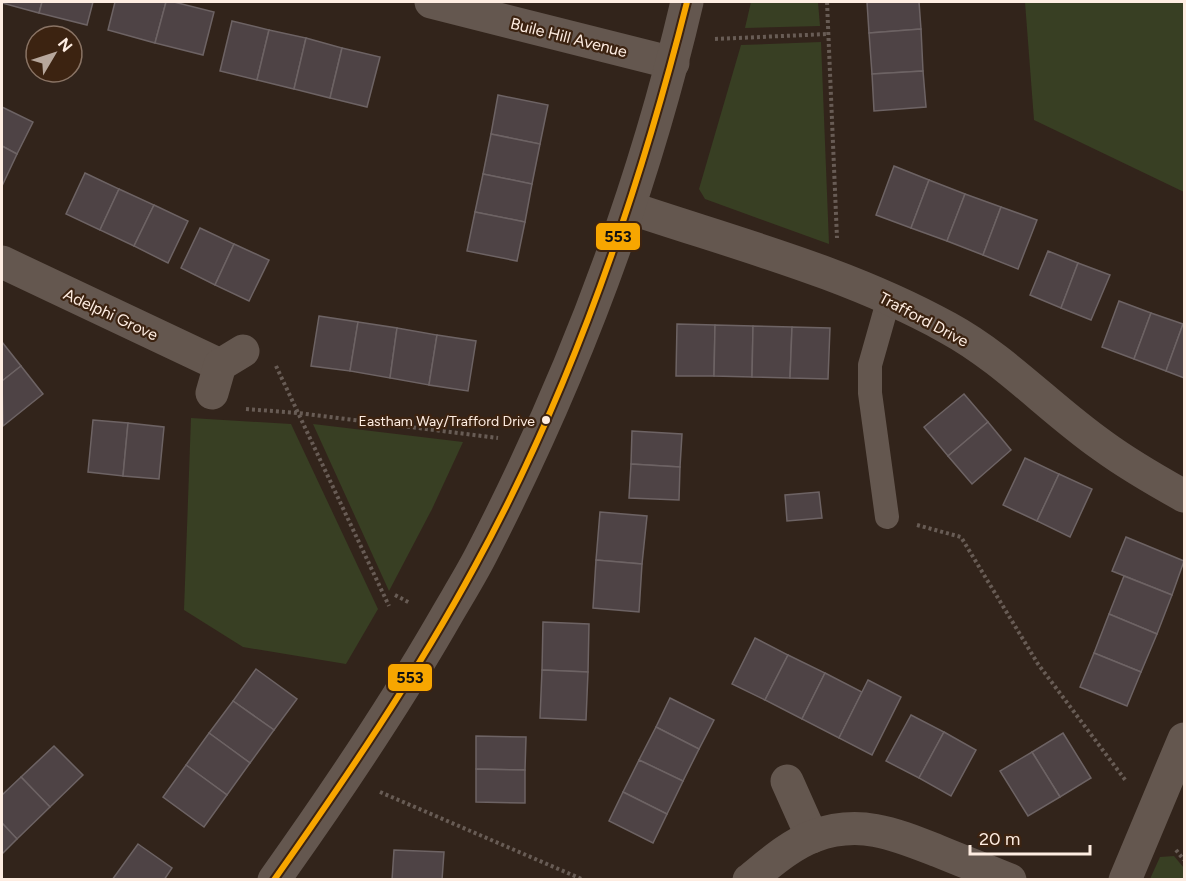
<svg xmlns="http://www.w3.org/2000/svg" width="1186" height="881" viewBox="0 0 1186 881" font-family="Figtree,sans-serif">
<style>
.green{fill:#383f23}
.building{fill:#4e4345;stroke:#6d6364;stroke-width:1.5}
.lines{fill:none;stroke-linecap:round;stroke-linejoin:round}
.path{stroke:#685c55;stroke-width:4;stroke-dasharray:3 3;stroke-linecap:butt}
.service{stroke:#64574f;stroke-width:24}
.minor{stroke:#64574f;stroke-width:33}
.tertiary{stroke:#64574f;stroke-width:33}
.bus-1-casing{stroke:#3c2311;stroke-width:10}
.bus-1{stroke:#f7a600;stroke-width:6}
.bus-dot{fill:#feede2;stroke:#3c2311;stroke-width:2}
.labels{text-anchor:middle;stroke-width:4.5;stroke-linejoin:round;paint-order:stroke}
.bus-label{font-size:14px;fill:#feede2;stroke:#3c2311;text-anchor:end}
.street-label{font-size:16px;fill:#feede2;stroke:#3c2311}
.line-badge{stroke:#3c2311;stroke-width:2}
.pale-badge-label{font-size:16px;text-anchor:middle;font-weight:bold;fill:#111}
</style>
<rect width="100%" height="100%" fill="#32241b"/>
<g class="green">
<polygon points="751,2 818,2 820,26 745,28"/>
<polygon points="1025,2 1184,2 1184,192 1034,120"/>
<polygon points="821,42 829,244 705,199 699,189 741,45"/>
<polygon points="191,418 291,424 378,609 346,664 243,647 184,610"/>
<polygon points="313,424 463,442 432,509 389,591"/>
<polygon points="1174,856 1184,868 1184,879 1150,879 1160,857"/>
</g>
<g class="building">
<polygon points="2,2 42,2 39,13 2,3"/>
<polygon points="42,2 93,2 87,25 39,13"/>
<polygon points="115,2 166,2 155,43 108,30"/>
<polygon points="166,2 174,2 214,12 203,55 155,43"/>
<polygon points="867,2 919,2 921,29 869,33"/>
<polygon points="232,21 269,30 257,80 220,71"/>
<polygon points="921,29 923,71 872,74 869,33"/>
<polygon points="269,30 306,38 294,89 257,80"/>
<polygon points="306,38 342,48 330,98 294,89"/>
<polygon points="342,48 380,57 367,107 330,98"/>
<polygon points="923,71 926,107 874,111 872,74"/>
<polygon points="498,95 548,105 540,144 491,134"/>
<polygon points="2,107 33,122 17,154 2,146"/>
<polygon points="491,134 540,144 532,184 483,174"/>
<polygon points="2,146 17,154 2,186"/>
<polygon points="894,166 929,180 911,228 876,215"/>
<polygon points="85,173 119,189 100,230 66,214"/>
<polygon points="483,174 532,184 525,222 475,212"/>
<polygon points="929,180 965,194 947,241 911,228"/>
<polygon points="119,189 154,205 134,246 100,230"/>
<polygon points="965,194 1001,207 983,255 947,241"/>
<polygon points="154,205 188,221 168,263 134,246"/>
<polygon points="1001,207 1037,220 1018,269 983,255"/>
<polygon points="475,212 525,222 517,261 467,251"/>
<polygon points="200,228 234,244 215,285 181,268"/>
<polygon points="234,244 269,260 249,301 215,285"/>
<polygon points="1048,251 1078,263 1061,308 1030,295"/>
<polygon points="1078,263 1110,275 1091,320 1061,308"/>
<polygon points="1119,301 1151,313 1134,359 1102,347"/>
<polygon points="1151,313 1183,324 1166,371 1134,359"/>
<polygon points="319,316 358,322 350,371 311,366"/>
<polygon points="358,322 397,328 390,378 350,371"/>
<polygon points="677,324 715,325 714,376 676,376"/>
<polygon points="1183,324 1184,325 1184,378 1166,371"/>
<polygon points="715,325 753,326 752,377 714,376"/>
<polygon points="753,326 792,327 790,378 752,377"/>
<polygon points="792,327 830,328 828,379 790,378"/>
<polygon points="397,328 437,335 429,385 390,378"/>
<polygon points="437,335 476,341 468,391 429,385"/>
<polygon points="2,342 21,366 2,381"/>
<polygon points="21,366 43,394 3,426 2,381"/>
<polygon points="964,394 988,422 948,456 924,427"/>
<polygon points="93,420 128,423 123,476 88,472"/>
<polygon points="988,422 1011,450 972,484 948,456"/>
<polygon points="128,423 164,427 159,479 123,476"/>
<polygon points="632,431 682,434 680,467 631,464"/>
<polygon points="1025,458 1059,474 1037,521 1003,505"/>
<polygon points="631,464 680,467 679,500 629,498"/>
<polygon points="1059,474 1092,489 1070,537 1037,521"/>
<polygon points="819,492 822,518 787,521 785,495"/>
<polygon points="600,512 647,516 642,564 596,560"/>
<polygon points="1126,537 1184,561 1172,595 1112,571"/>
<polygon points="596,560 642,564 639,612 593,608"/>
<polygon points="1124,576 1172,595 1157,634 1109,614"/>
<polygon points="1109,614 1157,634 1141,672 1094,653"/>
<polygon points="543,622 589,624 588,672 542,670"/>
<polygon points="755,638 788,655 765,700 732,684"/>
<polygon points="1094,653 1141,672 1127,706 1080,687"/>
<polygon points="788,655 825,673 802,719 765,700"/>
<polygon points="256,669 297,699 274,730 233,701"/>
<polygon points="542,670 588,672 586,720 540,718"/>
<polygon points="825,673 862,692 839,738 802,719"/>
<polygon points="868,680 901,697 872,755 839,738"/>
<polygon points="670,698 714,720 699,749 656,727"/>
<polygon points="233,701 274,730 250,763 209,733"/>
<polygon points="911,715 944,732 919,778 886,761"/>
<polygon points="656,727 699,749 683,781 639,760"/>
<polygon points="944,732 976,750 951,796 919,778"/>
<polygon points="209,733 250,763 227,795 186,765"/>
<polygon points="1063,733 1091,778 1060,797 1032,752"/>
<polygon points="476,736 526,737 525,770 476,769"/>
<polygon points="54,746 83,775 50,807 21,777"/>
<polygon points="1032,752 1060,797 1028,816 1000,771"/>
<polygon points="639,760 683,781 667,814 623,792"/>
<polygon points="186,765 227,795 204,827 163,797"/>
<polygon points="476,769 525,770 525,803 476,802"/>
<polygon points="21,777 50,807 17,839 2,823 2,795"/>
<polygon points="623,792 667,814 653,843 609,821"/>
<polygon points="2,823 17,839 2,854"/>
<polygon points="138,844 172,868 164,880 112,880"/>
<polygon points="394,850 444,852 442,880 392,880"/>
</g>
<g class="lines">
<g class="path">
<polyline points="827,2 837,238"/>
<polyline points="715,39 828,34"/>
<polyline points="276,366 389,606"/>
<polyline points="246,409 298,413 498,438"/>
<polyline points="917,525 961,537 1038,664 1126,781"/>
<polyline points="395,595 410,603"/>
<polyline points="380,792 584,880"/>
<polyline points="1176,850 1184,860"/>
</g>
<polyline class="service" points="887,517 870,393 870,365 889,298"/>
<g class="minor">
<polyline points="431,2 673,63"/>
<path d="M630 208C737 244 849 273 948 328 1005 359 1050 409 1103 446 1129 465 1157 481 1184 496"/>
<polyline points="2,262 220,365"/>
<polyline points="212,393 220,365 243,351"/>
<polyline points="787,781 812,837"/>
<path d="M749 880C769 864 790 845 814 836 860 819 895 834 938 851 962 861 986 870 1010 880"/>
<polyline points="1125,880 1184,739"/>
</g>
<path class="tertiary" d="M274 880C333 797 390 713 441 625 454 602 468 580 480 557 571 381 642 194 687 2"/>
<defs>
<path id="bus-1" d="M274 880C346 778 416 675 475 566 572 389 638 196 687 2"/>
</defs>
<use href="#bus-1" class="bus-1-casing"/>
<use href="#bus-1" class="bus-1"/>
</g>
<circle class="bus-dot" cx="546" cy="420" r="5"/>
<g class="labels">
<g class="bus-label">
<text x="535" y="426">Eastham Way/Trafford Drive</text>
</g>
<g class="street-label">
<text transform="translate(569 37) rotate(14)" y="6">Buile Hill Avenue</text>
<text transform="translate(111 314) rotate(25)" y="6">Adelphi Grove</text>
<text transform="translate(924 319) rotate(28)" y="6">Trafford Drive</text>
</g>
</g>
<g class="line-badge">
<rect x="595" y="222" width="46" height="29" rx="6" fill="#f7a600"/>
<rect x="387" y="663" width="46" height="29" rx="6" fill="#f7a600"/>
</g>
<g class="pale-badge-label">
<text x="618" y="242">553</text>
<text x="410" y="683">553</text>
</g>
<rect width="1186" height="881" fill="none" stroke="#feede2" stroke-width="6"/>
<g transform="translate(54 54) rotate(51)"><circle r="28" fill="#3c2311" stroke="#8a7465" stroke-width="1.5"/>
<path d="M0-4.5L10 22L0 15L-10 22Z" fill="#b7a79c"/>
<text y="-9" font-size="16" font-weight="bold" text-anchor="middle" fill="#feede2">N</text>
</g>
<path d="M970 845v9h120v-9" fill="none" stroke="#feede2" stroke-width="3"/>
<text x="979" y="845" font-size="18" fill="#feede2" stroke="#3c2311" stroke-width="4.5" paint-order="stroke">20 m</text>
</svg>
